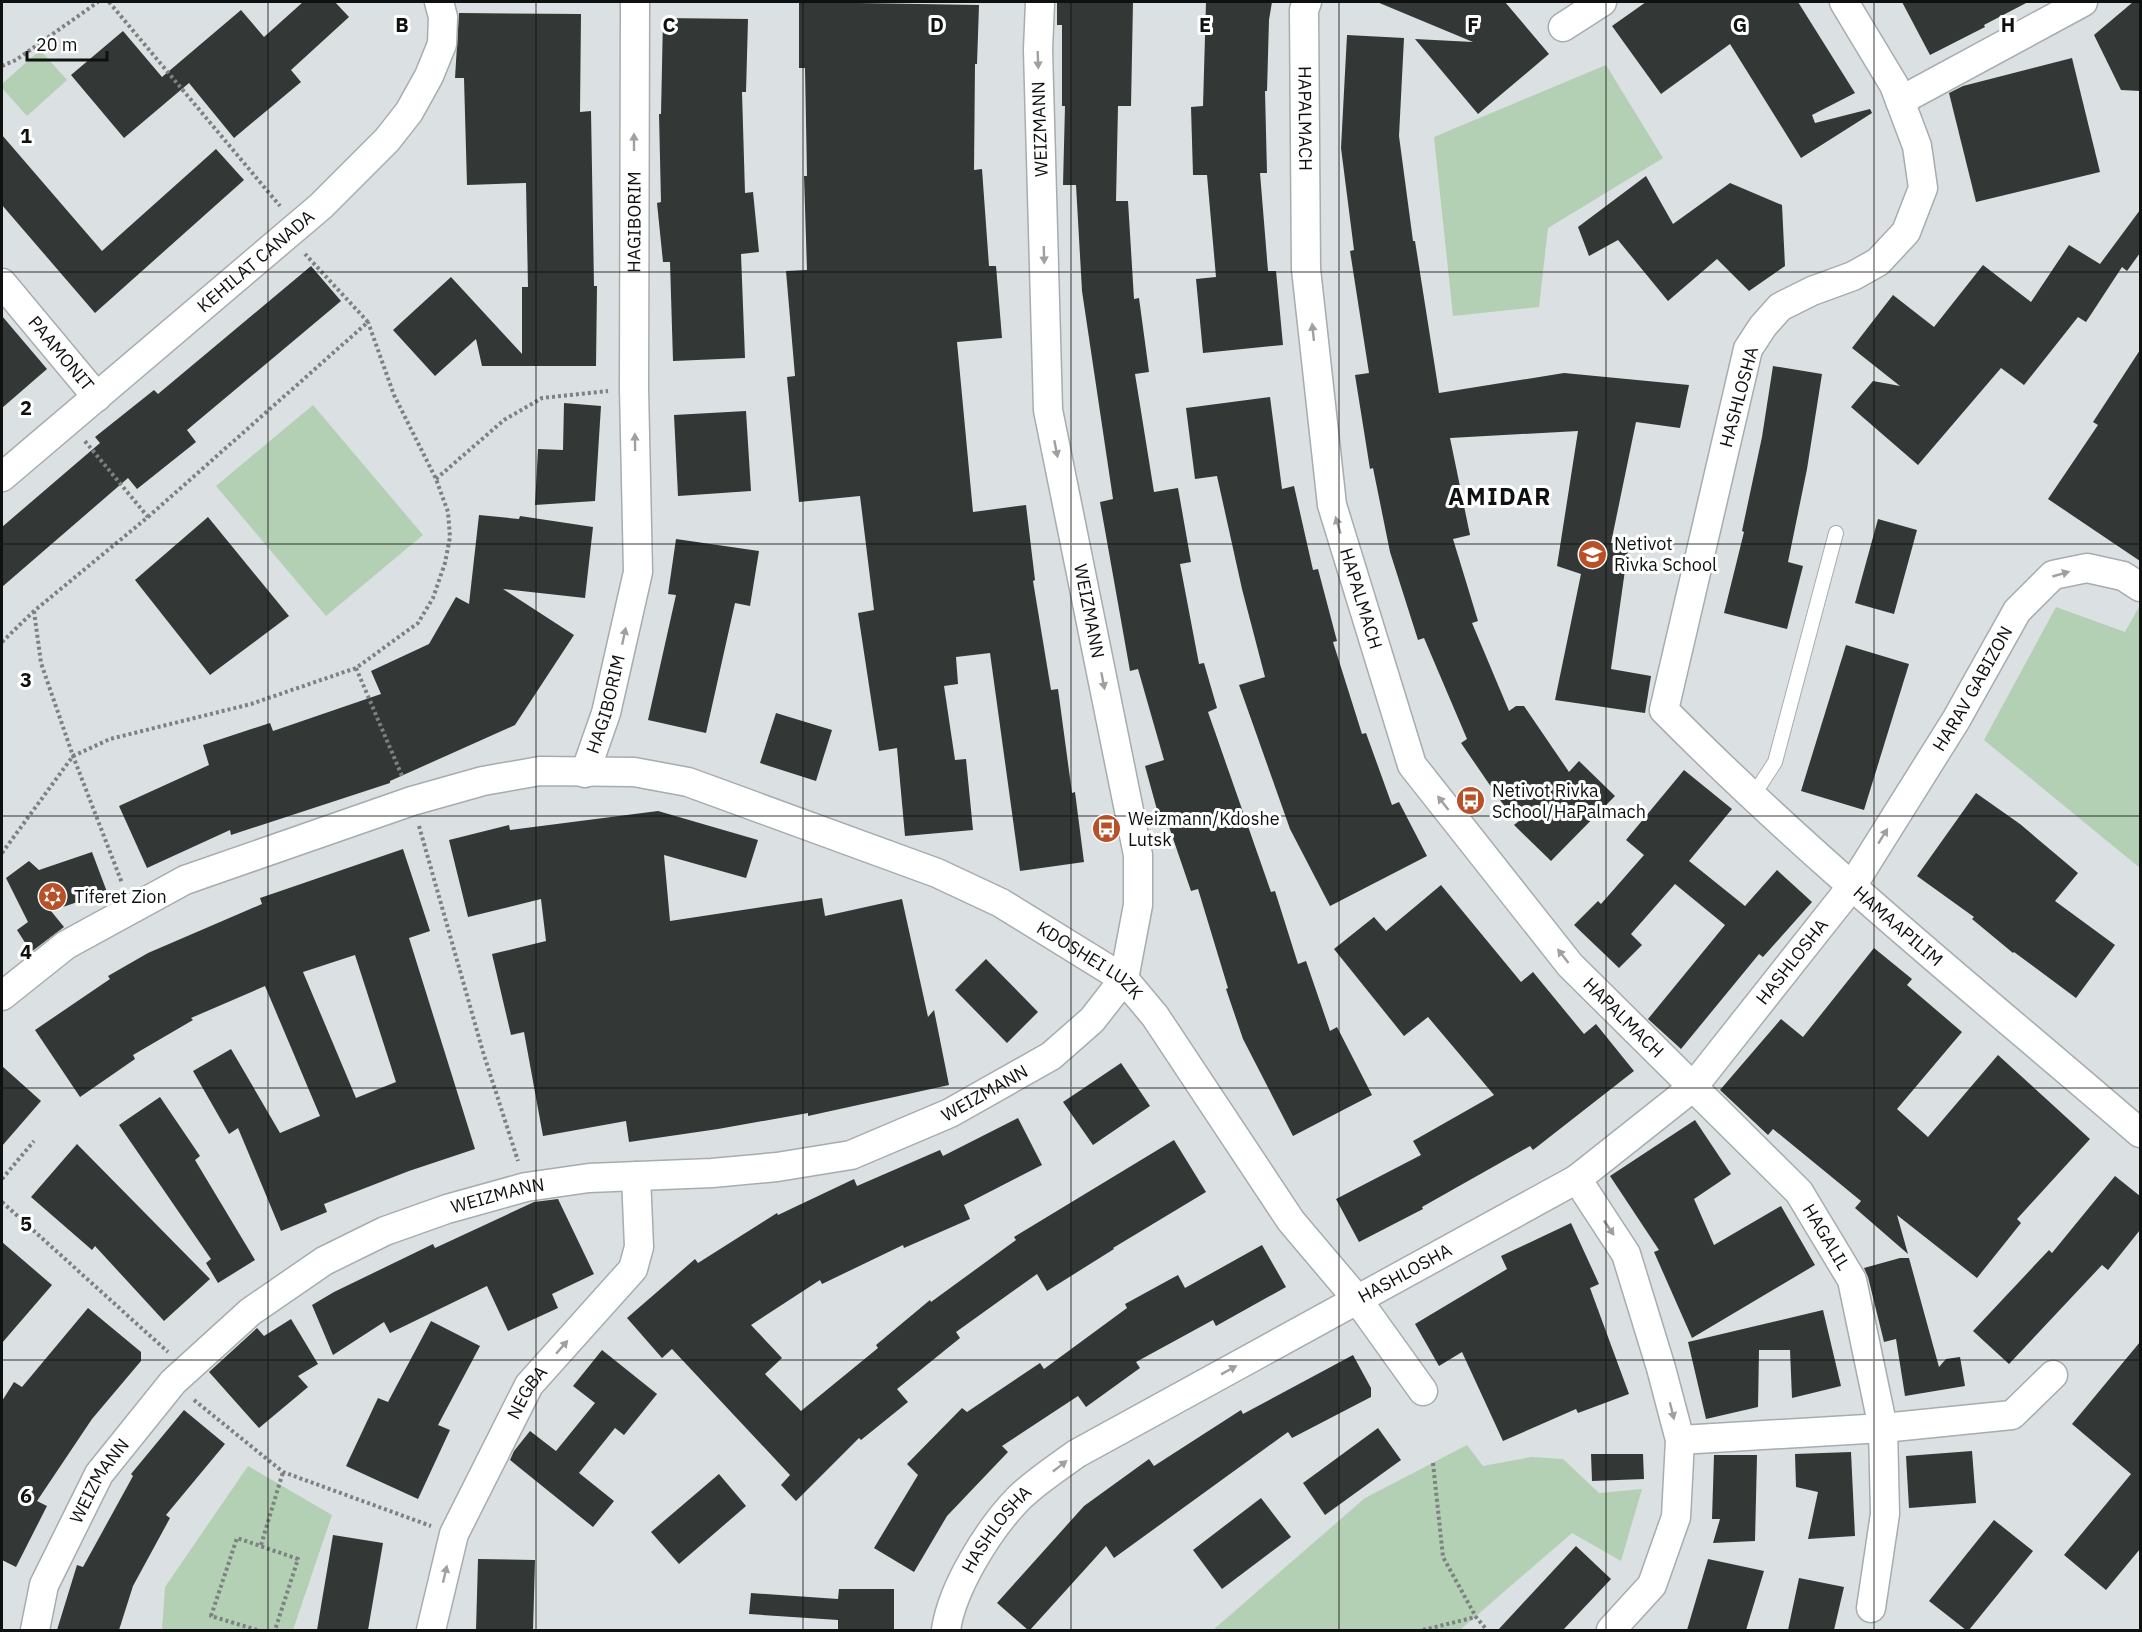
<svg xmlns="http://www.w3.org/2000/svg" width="2142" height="1632" viewBox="0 0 2142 1632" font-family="'IBM Plex Sans',sans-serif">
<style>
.green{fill:#b3d0b4}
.building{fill:#333736;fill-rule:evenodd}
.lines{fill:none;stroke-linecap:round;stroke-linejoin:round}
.lane-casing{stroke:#a7acae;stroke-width:16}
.street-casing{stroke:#a7acae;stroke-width:31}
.path{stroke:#7d8182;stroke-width:4;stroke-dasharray:3 3;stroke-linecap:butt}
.lane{stroke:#fff;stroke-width:14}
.street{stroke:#fff;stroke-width:28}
.oneway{fill:#9fa0a0}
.grid{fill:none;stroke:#0f1111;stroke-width:1.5;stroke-opacity:0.55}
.labels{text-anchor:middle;stroke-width:6;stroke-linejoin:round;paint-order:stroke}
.street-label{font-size:18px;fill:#0f1111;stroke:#fff}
.poi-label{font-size:18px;fill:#0f1111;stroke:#fff;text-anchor:start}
.district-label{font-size:24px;font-weight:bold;letter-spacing:1.5px;fill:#0f1111;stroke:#fff}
.grid-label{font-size:20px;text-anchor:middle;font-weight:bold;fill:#0f1111;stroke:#fff;stroke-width:6;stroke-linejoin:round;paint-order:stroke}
</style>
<rect width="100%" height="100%" fill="#dbe0e2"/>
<g class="green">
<polygon points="40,50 67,80 27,116 2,88 2,84"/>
<polygon points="1606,65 1663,158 1548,228 1539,307 1453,316 1434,137"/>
<polygon points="313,405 423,535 326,616 216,486"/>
<polygon points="2140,605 2140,868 1984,740 2056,607 2125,632"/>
<polygon points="1467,1445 1483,1466 1531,1457 1563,1459 1599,1493 1642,1489 1621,1561 1572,1533 1460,1630 1213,1630 1365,1498"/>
<polygon points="248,1466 332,1515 293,1630 162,1630 165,1587"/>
</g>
<g class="building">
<polygon points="303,2 335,2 349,17 291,70 301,82 234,138 189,83 124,138 71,75 123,31 162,77 241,10 264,37"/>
<polygon points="799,2 979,5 977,64 975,64 974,170 982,169 989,266 996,266 1002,338 957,342 973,512 1026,505 1035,580 1033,581 1051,690 1058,689 1072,793 1075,792 1084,862 1020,871 990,653 956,657 958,684 944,686 955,760 966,759 973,830 905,836 897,748 879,751 858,613 874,610 860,496 799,502 787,377 795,376 786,271 807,270 804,176 807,176 805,68 799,68"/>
<polygon points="1057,2 1133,2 1131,106 1118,106 1116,201 1128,201 1134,299 1139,298 1149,372 1135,374 1154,492 1178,488 1191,562 1180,564 1199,664 1204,663 1217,708 1208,712 1271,892 1275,891 1298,964 1306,961 1330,1031 1337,1027 1372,1095 1293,1136 1243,1039 1226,989 1228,988 1198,889 1191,891 1165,815 1159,817 1145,766 1164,760 1138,669 1130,671 1100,502 1113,499 1082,291 1076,185 1063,185 1065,106 1062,106 1062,25 1057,25"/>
<polygon points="1206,2 1272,2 1269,20 1267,91 1265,91 1267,173 1260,173 1268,271 1276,271 1283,345 1203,353 1196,279 1216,277 1207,175 1193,175 1191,107 1203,106"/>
<polygon points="1377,2 1505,2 1549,54 1478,114 1415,39 1473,42"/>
<polygon points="1646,2 1798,2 1855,93 1812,115 1815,123 1870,109 1872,113 1801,158 1730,44 1661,94 1612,26"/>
<polygon points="1902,2 2028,2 1984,25 1985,27 1930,55"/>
<polygon points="2133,2 2140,2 2140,91 2121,90 2094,35"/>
<polygon points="459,13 581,14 580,112 591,111 594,286 597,286 596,366 482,366 476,339 435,376 393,330 451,277 522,354 522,287 528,287 526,183 467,185 464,78 455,78"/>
<polygon points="663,18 748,19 746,92 742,92 745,193 753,192 759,252 741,254 745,358 673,361 670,262 663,262 657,203 661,202 659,114 661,114"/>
<polygon points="1347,35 1404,38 1399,136 1413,241 1415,241 1439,393 1564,373 1689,385 1680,428 1636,422 1611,543 1629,542 1611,669 1651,676 1645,713 1555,700 1581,574 1557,566 1578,431 1450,438 1470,535 1453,539 1478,621 1472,623 1509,711 1516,706 1524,706 1569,772 1579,761 1615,796 1551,861 1514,825 1524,817 1518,809 1509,813 1461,743 1467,739 1424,638 1418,640 1390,552 1373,468 1370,469 1355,375 1369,373 1350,251 1354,250 1341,148"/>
<polygon points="2072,58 2100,172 1976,202 1949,93 1963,86"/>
<polygon points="2,135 102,251 216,149 244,180 95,313 2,205"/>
<polygon points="1646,176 1673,224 1730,183 1782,205 1785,266 1749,291 1717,259 1668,301 1618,240 1589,256 1578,227"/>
<polygon points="2140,210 2140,253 2127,271 2122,267 2086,322 2078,317 2024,385 2001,368 1918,465 1851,407 1873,381 1900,386 1852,348 1893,295 1934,327 1983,265 2031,302 2069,245 2100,264"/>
<polygon points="311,266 341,301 187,430 196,442 137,489 128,478 2,587 2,527 100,443 95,437 154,390 158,394"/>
<polygon points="2,316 47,369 2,408"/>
<polygon points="2140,350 2140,561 2048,499 2098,425 2093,422"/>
<polygon points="1773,366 1822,374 1807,469 1788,562 1803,566 1787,629 1724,613 1744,532 1742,531 1762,437"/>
<polygon points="1270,397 1282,489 1294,486 1313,570 1318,569 1337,641 1333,642 1362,734 1366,733 1392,805 1399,802 1427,856 1330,906 1290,829 1239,685 1265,677 1242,589 1217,476 1195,479 1186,408"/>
<polygon points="564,403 601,406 595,501 535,505 538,449 563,450"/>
<polygon points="746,411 751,491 678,496 674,415"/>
<polygon points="479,515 519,519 520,516 593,527 585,598 503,589 574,635 515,725 390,781 390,783 231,835 230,830 147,868 119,806 209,765 203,745 270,723 273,731 381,694 371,671 429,644 456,597 469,604"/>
<polygon points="208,517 289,616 210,675 135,580"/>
<polygon points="1878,519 1917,530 1894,614 1855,603"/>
<polygon points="676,539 759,551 750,606 735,603 706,733 648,720 676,595 668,594"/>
<polygon points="1846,645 1909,664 1864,810 1801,791"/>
<polygon points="776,713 832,730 816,781 760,763"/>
<polygon points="1684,770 1732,809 1689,861 1745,906 1777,870 1812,902 1763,957 1759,954 1681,1049 1648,1019 1725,925 1675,884 1631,934 1642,945 1619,968 1574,925 1598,901 1601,904 1644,855 1626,840"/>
<polygon points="1976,793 2020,824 2078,873 2055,901 2115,945 2076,998 2014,952 2013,953 1972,919 1974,917 1917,876"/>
<polygon points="658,811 758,840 746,878 664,855 670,921 822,898 825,916 902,899 928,1017 934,1010 949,1085 808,1116 808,1113 718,1129 629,1142 626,1121 543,1136 524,1032 511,1035 492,954 546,941 541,899 468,917 449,840 509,825 510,830"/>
<path d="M403 849 430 931 409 938 475 1149 409 1171 324 1204 327 1212 281 1231 238 1128 229 1134 193 1071 231 1049 280 1133 320 1116 265 986 191 1018 193 1020 133 1055 135 1059 80 1097 35 1030 110 979 108 976 148 953 262 904 260 898ZM355 955 396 1082 356 1098 303 972Z"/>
<polygon points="92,852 107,892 51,911 64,927 31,952 17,930 28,922 6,878 29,861 39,870"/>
<polygon points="1441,885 1521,982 1533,972 1584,1034 1596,1024 1634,1071 1533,1150 1530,1146 1422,1207 1423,1209 1359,1242 1336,1199 1421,1155 1413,1141 1494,1095 1428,1017 1404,1036 1334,949 1374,917 1386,931"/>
<polygon points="1874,948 1912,979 1907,985 1962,1032 1897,1109 1928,1137 1998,1055 2090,1139 2017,1219 2021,1223 1977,1278 1897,1215 1908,1254 1855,1208 1861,1201 1773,1129 1768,1135 1720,1090 1781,1019 1803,1037"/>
<polygon points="986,959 1038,1012 1007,1043 955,990"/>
<polygon points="1121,1063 1150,1106 1093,1145 1063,1102"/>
<polygon points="2,1066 41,1101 2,1146"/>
<polygon points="160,1097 200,1156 195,1160 255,1260 218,1283 206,1263 211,1259 119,1125"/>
<polygon points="1018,1118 1042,1165 964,1205 970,1219 904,1248 903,1245 822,1284 820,1280 751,1325 782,1358 765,1374 801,1411 878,1348 876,1345 930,1300 931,1302 1016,1240 1014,1237 1174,1140 1206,1192 1113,1248 1114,1249 1047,1291 1037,1274 956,1332 960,1338 897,1389 908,1402 861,1440 859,1438 796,1501 781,1485 790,1475 672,1349 662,1358 627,1318 695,1259 698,1263 777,1213 778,1215 854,1179 857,1186 940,1150 943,1156"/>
<polygon points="1695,1120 1731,1174 1694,1199 1714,1245 1781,1206 1815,1265 1692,1338 1654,1252 1659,1250 1610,1176"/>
<polygon points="77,1144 210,1279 164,1321 95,1246 92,1250 31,1197"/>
<polygon points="2115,1176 2140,1196 2140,1230 2108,1270 2102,1265 2009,1364 1973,1331 2049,1250 2052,1253"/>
<polygon points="558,1199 594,1274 552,1294 558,1308 508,1331 487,1286 390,1333 384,1322 333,1355 312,1305 334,1292 433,1244 435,1248 534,1202"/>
<polygon points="1571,1223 1599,1284 1590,1288 1629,1394 1578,1413 1576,1409 1503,1441 1462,1352 1439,1366 1415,1324 1507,1269 1501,1256"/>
<polygon points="2,1242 52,1285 2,1343"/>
<polygon points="1262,1245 1286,1287 1216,1326 1213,1320 1136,1362 1140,1368 1086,1407 1078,1396 1002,1446 1008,1452 947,1516 914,1572 874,1548 918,1475 907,1464 962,1408 967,1412 1040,1363 1044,1369 1127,1308 1125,1304 1178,1275 1185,1288"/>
<polygon points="1900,1258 1909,1258 1939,1367 1946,1359 1960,1357 1965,1386 1905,1396 1896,1339 1884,1342 1868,1277 1864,1268"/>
<polygon points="88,1308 141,1352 141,1361 92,1419 37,1501 47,1506 16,1567 2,1560 2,1401 14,1382 22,1387"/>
<polygon points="1823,1310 1841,1386 1792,1398 1790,1350 1759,1350 1758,1407 1706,1419 1688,1342"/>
<polygon points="291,1319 318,1364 298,1376 308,1387 259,1428 209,1372 257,1328 264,1336"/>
<polygon points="431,1321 480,1346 438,1425 450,1430 418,1499 346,1466 378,1398 388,1402"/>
<polygon points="2140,1342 2140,1549 2106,1590 2064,1555 2131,1474 2072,1424"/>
<polygon points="602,1350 657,1394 624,1435 615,1428 579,1473 614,1501 593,1527 510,1460 514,1451 530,1431 556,1451 595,1403 573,1386"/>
<polygon points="1353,1355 1371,1388 1371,1397 1292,1438 1288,1432 1114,1558 1106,1546 1030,1630 1028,1630 997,1603 1084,1506 1149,1459 1154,1466 1241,1410 1243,1414"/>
<polygon points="184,1410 225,1444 166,1515 170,1518 133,1586 119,1630 57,1630 77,1565 83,1567 133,1476 131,1474"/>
<polygon points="1378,1428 1401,1460 1325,1515 1303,1483"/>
<polygon points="1972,1451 1976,1503 1909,1508 1906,1456"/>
<polygon points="1851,1452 1855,1536 1808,1539 1818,1492 1796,1487 1795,1454"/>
<polygon points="1591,1454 1643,1454 1644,1479 1592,1481"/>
<polygon points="1714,1455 1757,1455 1755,1541 1713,1543 1720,1519 1712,1519"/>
<polygon points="719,1474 746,1506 679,1564 651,1532"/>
<polygon points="1261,1498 1291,1537 1222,1589 1193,1550"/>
<polygon points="1994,1520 2033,1551 1969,1630 1966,1630 1929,1601"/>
<polygon points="333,1535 383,1543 368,1630 317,1630"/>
<polygon points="1576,1546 1611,1579 1563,1630 1498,1630"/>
<polygon points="478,1559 535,1560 533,1630 476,1630"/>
<polygon points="1708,1559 1764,1571 1746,1630 1687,1630"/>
<polygon points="1799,1578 1844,1587 1834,1630 1788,1630"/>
<polygon points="839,1589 894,1589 894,1630 838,1630 838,1620 749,1614 751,1593 838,1599"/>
</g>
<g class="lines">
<defs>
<polyline id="lane" points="1753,796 1775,762 1836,533"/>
<g id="street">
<path id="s1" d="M1307 2 1304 10 1306 269 1332 505 1412 765 1570 965 1799 1192 1852 1280 1883 1428 1885 1514 1871 1608"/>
<path id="s2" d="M1844 2 1894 85 1917 146 1923 188 1906 232 1878 262 1853 276 1812 291 1780 307 1763 326 1748 349 1664 710C1813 861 1980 995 2140 1133"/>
<polyline points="1563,27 1602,2"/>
<polyline points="1900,101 2083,2"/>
<path id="s3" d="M2 283 97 397"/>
<path id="s4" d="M2 477 321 206 387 140 409 112 429 76 442 44 443 17 439 2"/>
<path id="s5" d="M585 773 606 713 638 572 634 389 635 2"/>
<path id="s6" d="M2 996 66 945 185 880 412 801 483 781 540 771 634 772 688 782 937 873 1001 903 1124 979 1155 1016 1291 1221 1357 1299 1423 1391"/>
<polyline points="1577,1179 1626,1254 1661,1368 1680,1440 1676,1517 1652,1585 1611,1630"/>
<polyline points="1680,1440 1883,1428 2012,1415 2053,1375"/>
<path id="s7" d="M35 1630 44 1585 99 1474 173 1382 250 1312 324 1261 385 1231 447 1209 526 1187 589 1178 712 1173 777 1167 851 1155 950 1113 1051 1056 1092 1020 1124 979 1138 905V855L1048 410 1038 50 1040 2"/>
<path id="s8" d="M431 1630 454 1534 529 1385 633 1269 639 1247 636 1176"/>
<path id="s9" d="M946 1630C952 1588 988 1530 1018 1499 1035 1482 1057 1468 1076 1454L1577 1179 1693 1087 1852 886 1956 720 2017 611 2053 575 2087 568 2123 576 2140 587"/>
</g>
</defs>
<use href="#lane" class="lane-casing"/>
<use href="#street" class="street-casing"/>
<g class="path">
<polyline points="109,2 280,206"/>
<polyline points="2,66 16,60 98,2"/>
<polyline points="436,479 504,420 542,398 608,391"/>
<polyline points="148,517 368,322 305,254"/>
<polyline points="34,611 41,663 73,756 122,883"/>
<polyline points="2,642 34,611 148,517 84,440"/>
<polyline points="356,668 402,776"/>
<polyline points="419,826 483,1052 518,1161"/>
<polyline points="2,853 73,756 110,739 251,704 356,668 418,623 433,598 445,563 450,537 448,512 436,479 394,395 368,322"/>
<polyline points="2,1179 34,1141"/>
<polyline points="2,1202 168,1352"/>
<polyline points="194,1400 283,1472 431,1526"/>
<polyline points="1433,1463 1443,1557 1476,1617 1487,1630"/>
<polyline points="261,1545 283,1472"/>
<polyline points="257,1630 211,1616 237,1538 298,1559 275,1630"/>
<polyline points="1423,1630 1476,1617"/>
</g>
<use href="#lane" class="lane"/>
<use href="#street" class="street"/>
</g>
<defs><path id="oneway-solid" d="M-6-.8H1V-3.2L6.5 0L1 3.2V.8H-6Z" transform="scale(1.5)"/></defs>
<g class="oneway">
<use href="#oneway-solid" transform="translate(1038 60) rotate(88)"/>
<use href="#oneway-solid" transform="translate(634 142) rotate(-90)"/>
<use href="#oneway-solid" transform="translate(1044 255) rotate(88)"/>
<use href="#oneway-solid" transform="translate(1313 332) rotate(-96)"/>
<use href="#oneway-solid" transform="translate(635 442) rotate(-91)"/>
<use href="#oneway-solid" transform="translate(1056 449) rotate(79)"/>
<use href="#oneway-solid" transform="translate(1338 525) rotate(-107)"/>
<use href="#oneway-solid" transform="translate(2061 574) rotate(-16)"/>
<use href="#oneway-solid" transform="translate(624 636) rotate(-78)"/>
<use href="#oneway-solid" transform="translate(1103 681) rotate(79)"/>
<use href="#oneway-solid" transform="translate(1443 803) rotate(-128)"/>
<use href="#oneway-solid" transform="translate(1883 836) rotate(-58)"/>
<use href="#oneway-solid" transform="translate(1563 956) rotate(-128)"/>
<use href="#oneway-solid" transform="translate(1609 1228) rotate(56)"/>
<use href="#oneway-solid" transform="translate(562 1347) rotate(-49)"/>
<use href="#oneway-solid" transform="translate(1229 1370) rotate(-29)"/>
<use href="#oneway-solid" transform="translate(1672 1411) rotate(76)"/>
<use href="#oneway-solid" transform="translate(1060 1466) rotate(-38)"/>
<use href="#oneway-solid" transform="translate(445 1574) rotate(-77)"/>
</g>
<path class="grid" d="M268 2V1630M536 2V1630M803 2V1630M1071 2V1630M1339 2V1630M1606 2V1630M1874 2V1630M2 272H2140M2 544H2140M2 816H2140M2 1088H2140M2 1360H2140"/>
<defs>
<symbol id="school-disc" viewBox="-11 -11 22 22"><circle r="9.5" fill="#b85128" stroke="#fff"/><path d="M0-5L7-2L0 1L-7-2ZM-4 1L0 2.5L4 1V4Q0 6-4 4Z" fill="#fff"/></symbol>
<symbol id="bus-disc" viewBox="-11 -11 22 22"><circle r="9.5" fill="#b85128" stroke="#fff"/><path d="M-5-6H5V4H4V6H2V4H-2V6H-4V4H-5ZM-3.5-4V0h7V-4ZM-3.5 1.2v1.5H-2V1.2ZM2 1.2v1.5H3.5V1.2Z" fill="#fff"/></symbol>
<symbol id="synagogue-disc" viewBox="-11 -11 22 22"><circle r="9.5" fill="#b85128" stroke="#fff"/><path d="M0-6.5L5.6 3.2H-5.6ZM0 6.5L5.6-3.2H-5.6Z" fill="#fff"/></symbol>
</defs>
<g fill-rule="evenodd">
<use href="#school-disc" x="1576" y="538" width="33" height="33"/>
<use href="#bus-disc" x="1454" y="784" width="33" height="33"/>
<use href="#bus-disc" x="1090" y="812" width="33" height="33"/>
<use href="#synagogue-disc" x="36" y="880" width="33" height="33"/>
</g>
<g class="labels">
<g class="street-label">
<text dy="6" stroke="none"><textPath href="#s1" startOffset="117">HAPALMACH</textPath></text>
<text transform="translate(1040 129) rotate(-92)" y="6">WEIZMANN</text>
<text dy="6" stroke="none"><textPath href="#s5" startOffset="558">HAGIBORIM</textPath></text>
<text dy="6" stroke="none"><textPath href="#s4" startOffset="333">KEHILAT CANADA</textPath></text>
<text dy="6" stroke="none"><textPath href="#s3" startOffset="92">PAAMONIT</textPath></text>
<text transform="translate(1739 397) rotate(-75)" y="6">HASHLOSHA</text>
<text dy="6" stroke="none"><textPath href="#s1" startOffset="603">HAPALMACH</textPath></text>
<text transform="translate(1089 611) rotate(79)" y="6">WEIZMANN</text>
<text dy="6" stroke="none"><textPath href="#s9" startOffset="1432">HARAV GABIZON</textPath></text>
<text dy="6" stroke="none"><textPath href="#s5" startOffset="72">HAGIBORIM</textPath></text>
<text dy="6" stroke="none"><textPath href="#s2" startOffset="1143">HAMAAPILIM</textPath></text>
<text dy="6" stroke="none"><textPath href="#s9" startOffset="1104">HASHLOSHA</textPath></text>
<text dy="6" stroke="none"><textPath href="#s6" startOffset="1180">KDOSHEI LUZK</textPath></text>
<text dy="6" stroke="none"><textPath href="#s1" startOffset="1107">HAPALMACH</textPath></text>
<text dy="6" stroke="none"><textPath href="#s7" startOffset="1172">WEIZMANN</textPath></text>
<text dy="6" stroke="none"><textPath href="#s7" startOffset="668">WEIZMANN</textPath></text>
<text dy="6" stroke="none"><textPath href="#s1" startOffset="1407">HAGALIL</textPath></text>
<text dy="6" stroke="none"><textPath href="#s9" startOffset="600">HASHLOSHA</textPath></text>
<text dy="6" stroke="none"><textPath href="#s8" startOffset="258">NEGBA</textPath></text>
<text dy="6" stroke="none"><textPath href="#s7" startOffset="164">WEIZMANN</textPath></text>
<text dy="6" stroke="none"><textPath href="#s9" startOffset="114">HASHLOSHA</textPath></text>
</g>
<g class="poi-label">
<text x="1614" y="550">Netivot<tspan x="1614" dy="21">Rivka School</tspan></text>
<text x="1492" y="797">Netivot Rivka<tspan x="1492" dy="21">School/HaPalmach</tspan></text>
<text x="1128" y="825">Weizmann/Kdoshe<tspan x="1128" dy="21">Lutsk</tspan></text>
<text x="74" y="903">Tiferet Zion</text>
</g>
<g class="district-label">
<text x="1500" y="505">AMIDAR</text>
</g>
</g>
<g class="grid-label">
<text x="402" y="32">B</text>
<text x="669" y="32">C</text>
<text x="937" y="32">D</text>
<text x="1205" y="32">E</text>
<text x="1473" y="32">F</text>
<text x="1740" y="32">G</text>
<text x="2008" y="32">H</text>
<text x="26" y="143">1</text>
<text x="26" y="415">2</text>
<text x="26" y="687">3</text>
<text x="26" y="959">4</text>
<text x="26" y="1231">5</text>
<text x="26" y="1503">6</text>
</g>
<rect width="2142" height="1632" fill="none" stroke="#0f1111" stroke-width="6"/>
<path d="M27 51v9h80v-9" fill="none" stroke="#0f1111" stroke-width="3"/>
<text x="36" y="51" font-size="18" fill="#0f1111" stroke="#ffffff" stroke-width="4.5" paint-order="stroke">20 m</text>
</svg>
